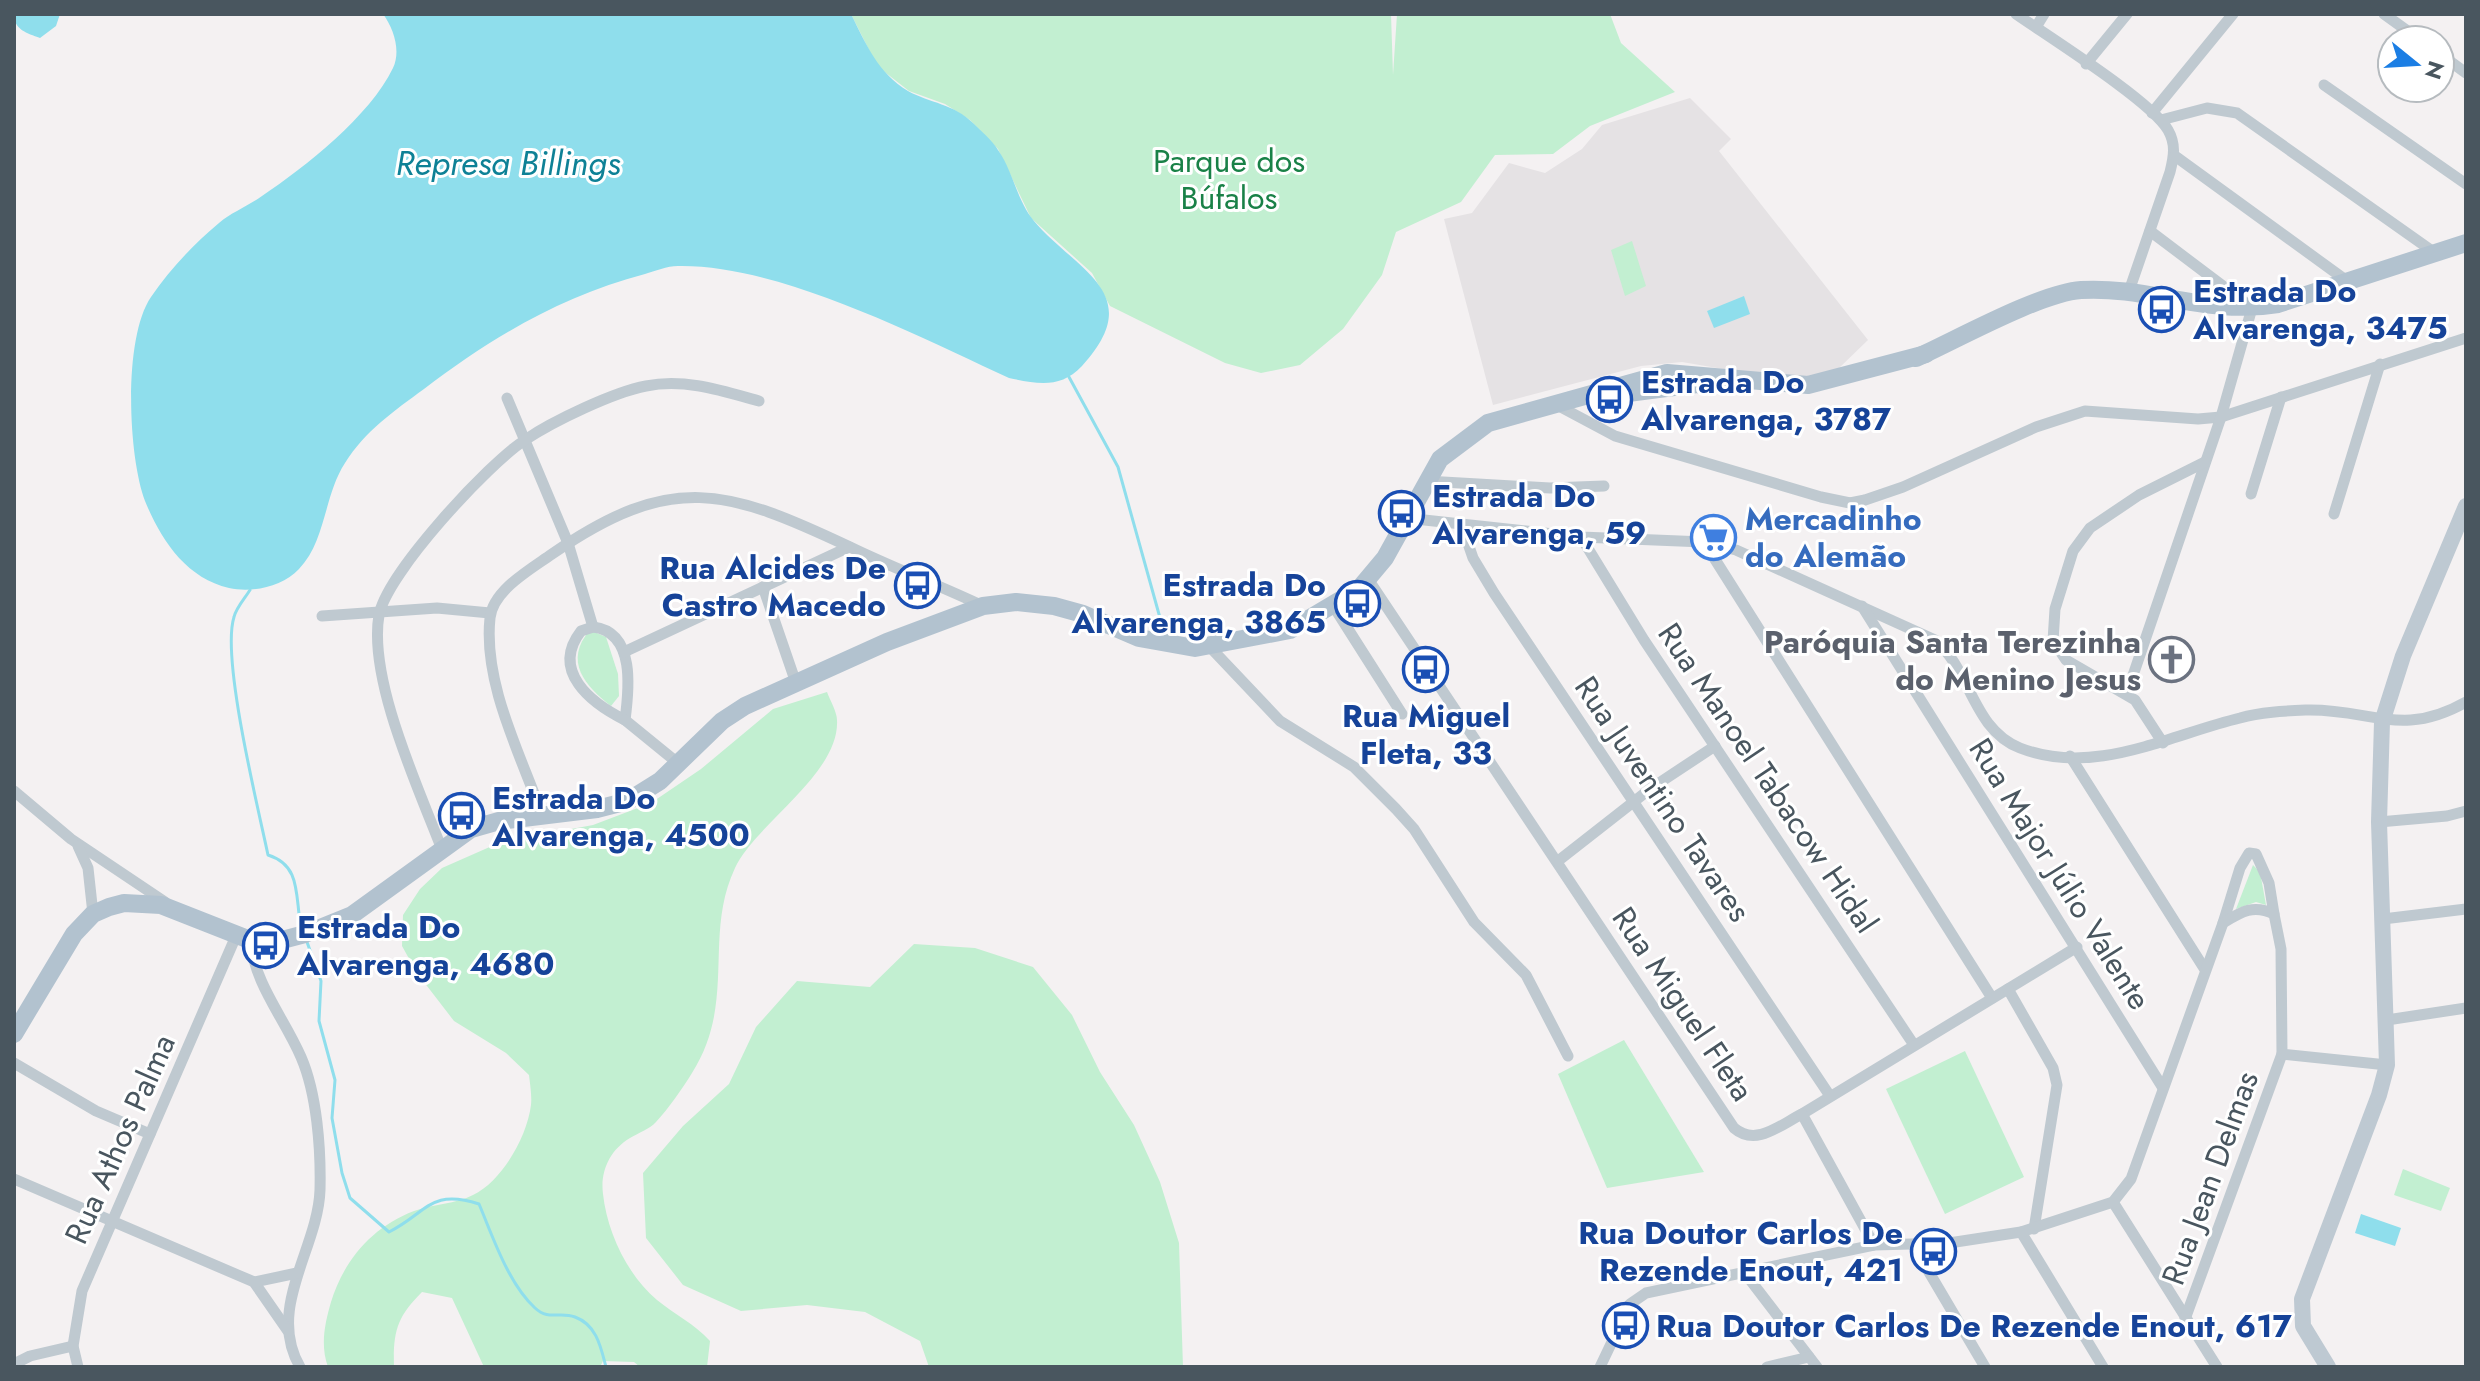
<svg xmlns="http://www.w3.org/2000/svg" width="2480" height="1381" viewBox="0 0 2480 1381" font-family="Jost,sans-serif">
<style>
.education{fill:#e5e2e4}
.green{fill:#c2efd1}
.water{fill:#8fdeec}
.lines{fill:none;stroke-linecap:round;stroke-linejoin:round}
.stream{stroke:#8fdeec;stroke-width:3}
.street{stroke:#bfc9d0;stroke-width:11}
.secondary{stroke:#bec9d2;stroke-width:16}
.primary{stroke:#b2c2cf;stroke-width:18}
.labels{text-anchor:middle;stroke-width:6;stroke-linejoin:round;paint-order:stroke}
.park-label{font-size:32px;fill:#198147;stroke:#fff}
.transit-label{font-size:32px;font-weight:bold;fill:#164399;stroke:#fff;text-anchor:start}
.shop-label{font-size:32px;font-weight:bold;fill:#366cbe;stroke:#fff;text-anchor:start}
.worship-label{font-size:32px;font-weight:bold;fill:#5b616d;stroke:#fff;text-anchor:end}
.street-label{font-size:32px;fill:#49565f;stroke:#fff}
.water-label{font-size:34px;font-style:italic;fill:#0e8196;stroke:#fff}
</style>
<rect width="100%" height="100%" fill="#f4f1f2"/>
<polygon class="education" points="1690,98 1731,139 1719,151 1868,340 1836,371 1821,379 1782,379 1682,362 1641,366 1493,405 1444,219 1472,213 1509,163 1545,173 1582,149 1602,125"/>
<g class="green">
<polygon points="851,14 1391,14 1393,75 1397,14 1610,14 1621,43 1675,92 1590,126 1553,154 1495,155 1461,202 1396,232 1382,275 1343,329 1300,365 1261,373 1225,363 1110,306 1092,273 1031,218 998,149 970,120 945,104 909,91 877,66"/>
<polygon points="1632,241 1646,286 1625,296 1611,250"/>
<path d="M590 630 606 637 618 674 619 696 611 706C585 686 563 661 590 630Z"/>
<path d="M827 692C830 700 837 712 837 720 840 774 756 823 735 868 703 936 737 1002 692 1073 682 1089 669 1108 656 1122 650 1129 638 1133 630 1138 610 1150 600 1171 603 1194 607 1232 628 1276 657 1300 674 1314 695 1324 710 1341L707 1367H640L634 1362 603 1361 600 1367H484L452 1298 422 1292C397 1317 393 1331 394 1367H328C320 1345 325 1323 331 1302 344 1260 372 1227 414 1211 433 1204 456 1204 473 1195 502 1181 527 1137 531 1105 532 1096 530 1084 529 1075L506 1053 454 1021 417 973 402 946 403 915 420 889 442 868 501 842 593 825 651 803 701 769 773 709Z"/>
<polygon points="2253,865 2260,872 2266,905 2256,902 2236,909"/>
<polygon points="914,944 975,948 1033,967 1072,1015 1100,1072 1134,1125 1160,1182 1179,1243 1183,1367 929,1367 920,1341 865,1312 807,1305 741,1311 683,1285 646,1238 643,1173 683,1126 729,1084 756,1027 797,981 870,987"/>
<polygon points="1624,1040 1704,1172 1607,1188 1558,1074"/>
<polygon points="1965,1051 2024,1177 1945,1214 1886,1089"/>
<polygon points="2403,1169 2450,1188 2441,1211 2394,1195"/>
</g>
<g class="water">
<path d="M14 14H60L56 26 40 38C27 33 14 30 14 14Z"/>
<path d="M383 14H851C866 44 878 73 908 91 930 103 954 104 973 123 981 131 992 140 998 150 1013 171 1017 201 1034 221 1075 270 1149 293 1082 366 1060 389 1038 384 1009 378 918 336 778 264 678 266 667 266 655 271 645 274 562 296 492 337 424 389 394 411 365 431 345 463 324 495 326 541 299 569 282 587 252 593 229 588 186 578 161 540 145 501 128 456 123 338 151 297 170 269 194 244 219 223 232 212 248 206 262 196 305 167 370 116 393 68 401 51 394 29 383 14Z"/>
<polygon points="1744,296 1750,314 1714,328 1707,311"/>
<polygon points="2361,1214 2401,1228 2395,1246 2355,1233"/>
</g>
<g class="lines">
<g class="stream">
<polyline points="1069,377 1118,467 1162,625"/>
<path d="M250 590C245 598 236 608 234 617 221 658 258 807 268 855 297 864 296 888 299 914"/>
<path d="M307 942 321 981 319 1021 335 1080 332 1118 342 1173 350 1198 389 1232C427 1213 430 1188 479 1204 493 1237 508 1283 535 1308 549 1321 559 1311 575 1317 597 1325 601 1348 606 1367"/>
</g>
<g class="street">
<path d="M2016 14C2049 37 2151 101 2168 130 2176 144 2174 156 2170 172L2128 294"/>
<polyline points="2384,14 2420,40"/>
<polyline points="2036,27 2044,14"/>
<polyline points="2440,54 2466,73"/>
<polyline points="2086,64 2127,14"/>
<polyline points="2324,85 2466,184"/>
<polyline points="2152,113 2233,14"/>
<polyline points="2161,120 2207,108 2237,113 2435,253"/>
<polyline points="2175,156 2347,281"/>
<polyline points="507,398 568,543 593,627"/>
<polyline points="1555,404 1615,436 1821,497 1850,503 1865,500 1903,487 2036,427 2085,411 2198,419 2221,417 2466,338"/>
<polyline points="1426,481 1550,488 1604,486"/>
<polyline points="2251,494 2281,397"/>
<polyline points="2334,514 2380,364"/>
<path d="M1406 518 1581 537 1704 542 1736 550 1935 640C1971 670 1972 729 2020 748 2094 777 2169 735 2240 718 2261 712 2284 711 2306 710 2370 708 2401 739 2466 702"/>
<polyline points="1462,526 1473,558 1494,593 1830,1096"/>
<polyline points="1581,537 1644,640 1914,1045"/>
<polyline points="1704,542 1992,998"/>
<path d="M1368 579 1734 1128C1756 1147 1780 1125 1802 1114L2077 947"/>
<polyline points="763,587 796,683"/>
<polyline points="1862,606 2163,1088"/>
<polyline points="1334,607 1402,714"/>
<polyline points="322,616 437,608 490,613"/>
<path d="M593 627C636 632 629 690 625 720 591 703 550 671 581 631Z"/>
<polyline points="1209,646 1280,721 1354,767 1396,809 1414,829 1474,922 1526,975 1568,1056"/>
<polyline points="624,652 849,547"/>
<polyline points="2127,693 2221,417 2252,308 2150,231"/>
<polyline points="625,720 679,764"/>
<polyline points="2163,743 2135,700 2066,660 2053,641 2055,609 2073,551 2090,528 2139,495 2205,462"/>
<polyline points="2070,756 2204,968"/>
<polyline points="14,791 71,839 165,902"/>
<path d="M542 815C521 755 483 684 490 618 493 590 531 569 552 554 672 471 727 489 850 547 893 568 939 585 983 606"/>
<polyline points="2379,822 2447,816 2466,811"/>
<polyline points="78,846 88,868 93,914"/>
<path d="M441 847C418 787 368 679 379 615 387 573 488 464 525 440 553 421 614 392 646 386 685 378 723 391 759 401"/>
<polyline points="1558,861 1650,789 1715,746"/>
<polyline points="2383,919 2466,909"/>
<polyline points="2223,923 2240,868 2249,853 2256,854 2269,883 2274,914"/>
<path d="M250 940C255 985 283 1016 301 1057 317 1094 321 1149 320 1190 318 1249 266 1308 300 1367"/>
<polyline points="2008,989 2053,1068 2057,1085 2034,1229"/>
<polyline points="2387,1020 2466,1008"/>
<polyline points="14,1063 96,1111 150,1134"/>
<polyline points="1802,1114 1874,1245"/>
<polyline points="14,1179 254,1282 288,1331"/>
<polyline points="2113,1202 2217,1367"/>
<polyline points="2021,1232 2103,1367"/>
<polyline points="1913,1245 1985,1367"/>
<polyline points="1744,1272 1817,1367"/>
<polyline points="254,1282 297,1273"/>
<polyline points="2185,1319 2282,1054"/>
<polyline points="14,1364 30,1356 73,1346"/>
<polyline points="78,1367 73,1346 82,1291 236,936"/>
<path d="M1600 1367 1630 1304 1646 1293 1874 1245 1949 1243 2021 1232 2113 1202 2131 1179 2223 923C2241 912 2253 904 2274 914L2281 949 2282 1054 2387 1065"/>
<polyline points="1767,1367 1809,1357"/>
</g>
<polyline class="secondary" points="2328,1367 2303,1326 2302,1299 2379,1095 2387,1065 2379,822 2382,722 2403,656 2466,506"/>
<g class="primary">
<path d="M1916 358C1956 340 2040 293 2081 290 2149 286 2206 316 2278 304L2466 243"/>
<polyline points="1628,393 1697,384 1709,386"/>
<polyline points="14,1034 74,934 93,914 109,907 124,903 161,905 250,940 286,939 305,934 352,915 471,829 499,821 597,809 628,801 660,781 722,721 745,706 887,642 983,606 1016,602 1054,606 1083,614 1139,638 1195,648 1290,630 1359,589 1385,558 1440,459 1488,423 1667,373 1808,385 1926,354"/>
</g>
</g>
<defs>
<symbol id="bus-ring" viewBox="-11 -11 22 22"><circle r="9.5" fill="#fff" stroke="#1a4fb4" stroke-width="1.5"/><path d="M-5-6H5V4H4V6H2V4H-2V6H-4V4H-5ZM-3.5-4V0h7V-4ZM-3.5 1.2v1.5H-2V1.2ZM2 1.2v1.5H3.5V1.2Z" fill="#1a4fb4"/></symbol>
<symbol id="supermarket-ring" viewBox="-11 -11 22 22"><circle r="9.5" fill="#fff" stroke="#3f7fe0" stroke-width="1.5"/><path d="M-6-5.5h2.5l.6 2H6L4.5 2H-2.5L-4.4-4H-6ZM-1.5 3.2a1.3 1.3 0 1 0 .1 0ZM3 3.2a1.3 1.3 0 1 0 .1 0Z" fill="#3f7fe0"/></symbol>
<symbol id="church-ring" viewBox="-11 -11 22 22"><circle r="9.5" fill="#fff" stroke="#6b7280" stroke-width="1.5"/><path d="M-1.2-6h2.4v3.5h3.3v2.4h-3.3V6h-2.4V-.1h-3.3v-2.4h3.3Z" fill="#6b7280"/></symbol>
</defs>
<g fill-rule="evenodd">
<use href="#bus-ring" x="2136" y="284" width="51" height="51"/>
<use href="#bus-ring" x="1584" y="374" width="51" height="51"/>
<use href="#bus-ring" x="1376" y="488" width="51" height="51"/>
<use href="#supermarket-ring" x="1688" y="512" width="51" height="51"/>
<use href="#bus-ring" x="892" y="560" width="51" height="51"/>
<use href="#bus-ring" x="1332" y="578" width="51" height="51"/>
<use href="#church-ring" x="2146" y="634" width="51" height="51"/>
<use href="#bus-ring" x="1400" y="644" width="51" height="51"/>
<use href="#bus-ring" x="436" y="790" width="51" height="51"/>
<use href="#bus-ring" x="240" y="920" width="51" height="51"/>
<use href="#bus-ring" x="1908" y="1226" width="51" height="51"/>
<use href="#bus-ring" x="1600" y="1300" width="51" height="51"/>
</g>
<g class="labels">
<g class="park-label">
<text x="1229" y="172">Parque dos<tspan x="1229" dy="37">Búfalos</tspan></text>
</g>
<g class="transit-label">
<text x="2193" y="302">Estrada Do<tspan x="2193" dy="37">Alvarenga, 3475</tspan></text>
<text x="1641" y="393">Estrada Do<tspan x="1641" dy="37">Alvarenga, 3787</tspan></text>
<text x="1432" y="507">Estrada Do<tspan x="1432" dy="37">Alvarenga, 59</tspan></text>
<text x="886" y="579" text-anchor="end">Rua Alcides De<tspan x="886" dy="37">Castro Macedo</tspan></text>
<text x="1326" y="596" text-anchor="end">Estrada Do<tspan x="1326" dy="37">Alvarenga, 3865</tspan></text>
<text x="1426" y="727" text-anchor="middle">Rua Miguel<tspan x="1426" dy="37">Fleta, 33</tspan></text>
<text x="492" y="809">Estrada Do<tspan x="492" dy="37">Alvarenga, 4500</tspan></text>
<text x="297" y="938">Estrada Do<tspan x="297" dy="37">Alvarenga, 4680</tspan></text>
<text x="1903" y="1244" text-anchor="end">Rua Doutor Carlos De<tspan x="1903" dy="37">Rezende Enout, 421</tspan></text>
<text x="1656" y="1337">Rua Doutor Carlos De Rezende Enout, 617</text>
</g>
<g class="shop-label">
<text x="1745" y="530">Mercadinho<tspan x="1745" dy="37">do Alemão</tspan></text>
</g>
<g class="worship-label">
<text x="2141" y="653">Paróquia Santa Terezinha<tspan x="2141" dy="37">do Menino Jesus</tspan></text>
</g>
<g class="street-label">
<text transform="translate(1768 778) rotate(56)" y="11">Rua Manoel Tabacow Hidal</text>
<text transform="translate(1663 799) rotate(56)" y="11">Rua Juventino Tavares</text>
<text transform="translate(2060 874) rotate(58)" y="11">Rua Major Júlio Valente</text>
<text transform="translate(1683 1004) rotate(56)" y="11">Rua Miguel Fleta</text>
<text transform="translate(120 1139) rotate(-66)" y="11">Rua Athos Palma</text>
<text transform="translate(2210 1178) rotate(-70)" y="11">Rua Jean Delmas</text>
</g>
<g class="water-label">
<text x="508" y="175">Represa Billings</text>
</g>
</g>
<rect width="2480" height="1381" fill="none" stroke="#49565f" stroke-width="32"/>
<g transform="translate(2416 64) rotate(108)"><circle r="38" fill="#ffffff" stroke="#b6bbbf" stroke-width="2"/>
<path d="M0-6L14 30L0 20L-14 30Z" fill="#1b7ee4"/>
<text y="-12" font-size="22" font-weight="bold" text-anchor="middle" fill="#49565f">N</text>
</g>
</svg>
